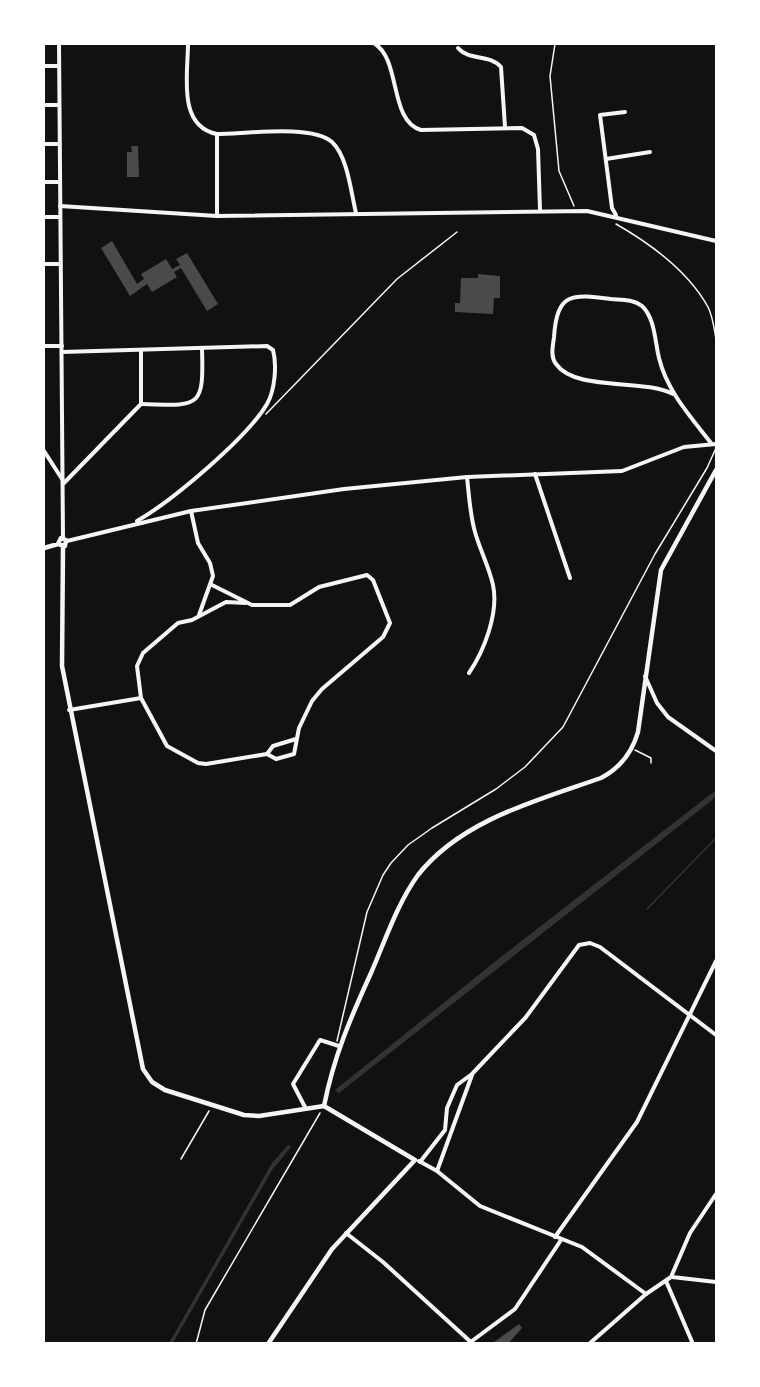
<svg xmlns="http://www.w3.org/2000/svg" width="760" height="1387" viewBox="0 0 760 1387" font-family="Inter,sans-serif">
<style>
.water{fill:#333}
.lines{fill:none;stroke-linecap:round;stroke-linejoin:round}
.stream{stroke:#333;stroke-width:1.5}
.building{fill:#4a4a4a}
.path{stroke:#f5f5f5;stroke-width:1.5}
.minor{stroke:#f5f5f5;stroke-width:4}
.tertiary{stroke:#f5f5f5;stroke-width:4.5}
</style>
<rect width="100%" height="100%" fill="#111"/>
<g class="water">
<polygon points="716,790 716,796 711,801 339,1093 335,1090 506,953"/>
<polygon points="288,1145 291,1147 272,1170 173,1343 169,1343 272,1163"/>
</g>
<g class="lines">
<polyline class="stream" points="647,909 716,838"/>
</g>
<g class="building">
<polygon points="131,146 138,146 139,177 127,177 127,152 132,152"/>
<polygon points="112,241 137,284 144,279 141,274 166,259 172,269 180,265 176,259 187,253 218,304 207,311 181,268 174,272 177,277 152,292 147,284 130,296 101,248"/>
<polygon points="478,274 500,276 500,298 494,298 493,314 455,312 455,303 460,303 461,278 478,278"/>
<polygon points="519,1324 522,1328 508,1344 494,1342"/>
</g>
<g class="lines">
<g class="path">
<polyline points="555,44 550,76 559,171 574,206"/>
<path d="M616 224C651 244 688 271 708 307 713 317 714 328 716 339"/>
<polyline points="266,414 397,279 457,232"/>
<polyline points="635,750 651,758 651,763"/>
<polyline points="337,1041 367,912 383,875 391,863 408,845 432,828 496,789 525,767 563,727 655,554 707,468 716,448"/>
<polyline points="181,1159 209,1111"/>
<polyline points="196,1344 205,1310 320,1113"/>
</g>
<g class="minor">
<polyline points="59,44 63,538"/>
<path d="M188 44C188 74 177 126 217 134 244 134 312 124 332 142 348 157 351 193 356 213"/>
<path d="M375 44C401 60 389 121 421 130L522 128 534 135 538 149 540 210"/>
<path d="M458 48C469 61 490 54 501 67L505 127"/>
<polyline points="44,66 59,66"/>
<polyline points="44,105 59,105"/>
<polyline points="217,134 217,216"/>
<polyline points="44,144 59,144"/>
<polyline points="606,159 650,152"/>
<polyline points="44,182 60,182"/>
<polyline points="60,206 217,216 587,211 716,241"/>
<polyline points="616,215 612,208 600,115 625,112"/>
<polyline points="44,217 60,217"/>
<polyline points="44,264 60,264"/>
<polyline points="44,346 62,346"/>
<path d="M62 352 267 346 273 350C277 365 275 390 267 404 247 438 172 501 137 521"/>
<path d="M673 394C643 378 576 392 556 364 550 356 553 346 554 337 557 292 572 294 611 299 621 300 633 299 642 306 655 318 655 342 659 358 667 391 690 416 711 443"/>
<path d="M141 404C200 406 204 409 202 348"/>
<polyline points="141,404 141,350"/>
<polyline points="44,451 64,482"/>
<polyline points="535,474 570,578"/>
<path d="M467 477C469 495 470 515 475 532 480 550 489 567 493 585 499 613 484 651 469 673"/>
<polyline points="64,483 141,404"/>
<polyline points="191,511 198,543 210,563 213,576 199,615"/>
<polyline points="67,541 191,511 344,489 467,477 622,471 684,447 716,444"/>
<polyline points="212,585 252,605 290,605 319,587 367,575 373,580 390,623 383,637 322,689 312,701 299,728 294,754 276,759 267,754 206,764 198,763 167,746 141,698 137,666 143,653 178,623 192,620 226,602 246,603"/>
<polyline points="645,676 657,703 668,717 716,751"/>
<polyline points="69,710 141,698"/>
<polyline points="267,754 273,746 296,739"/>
<polyline points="306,1109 293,1084 320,1040 339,1046"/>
<polyline points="419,1161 437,1171 480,1206 582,1247 646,1294"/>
<polyline points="420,1162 445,1130 447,1108 457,1085 472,1074 526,1017 579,945 590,943 600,947 716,1035"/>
<polyline points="437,1171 472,1075"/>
<polyline points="346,1233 383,1262 473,1344"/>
<polyline points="555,1237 637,1122 716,961"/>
<polyline points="672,1277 716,1282"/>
<polyline points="666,1281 693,1344"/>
<polyline points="472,1341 515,1309 561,1240"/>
<polyline points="589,1344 646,1294 671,1277 690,1233 716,1194"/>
</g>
<g class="tertiary">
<polyline points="63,547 62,666 143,1069 152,1082 165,1090 244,1115 259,1116 324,1106"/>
<polyline points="44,548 58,544 65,546 66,540 61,538 58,544"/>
<path d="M324 1106C334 1056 350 1019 371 973 385 941 397 904 418 875 461 820 538 800 601 778 620 768 632 753 638 732L661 570 716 470"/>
<polyline points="268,1344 332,1249 415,1160 324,1106"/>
</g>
</g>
<rect width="760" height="1387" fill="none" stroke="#ffffff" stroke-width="90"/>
</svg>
